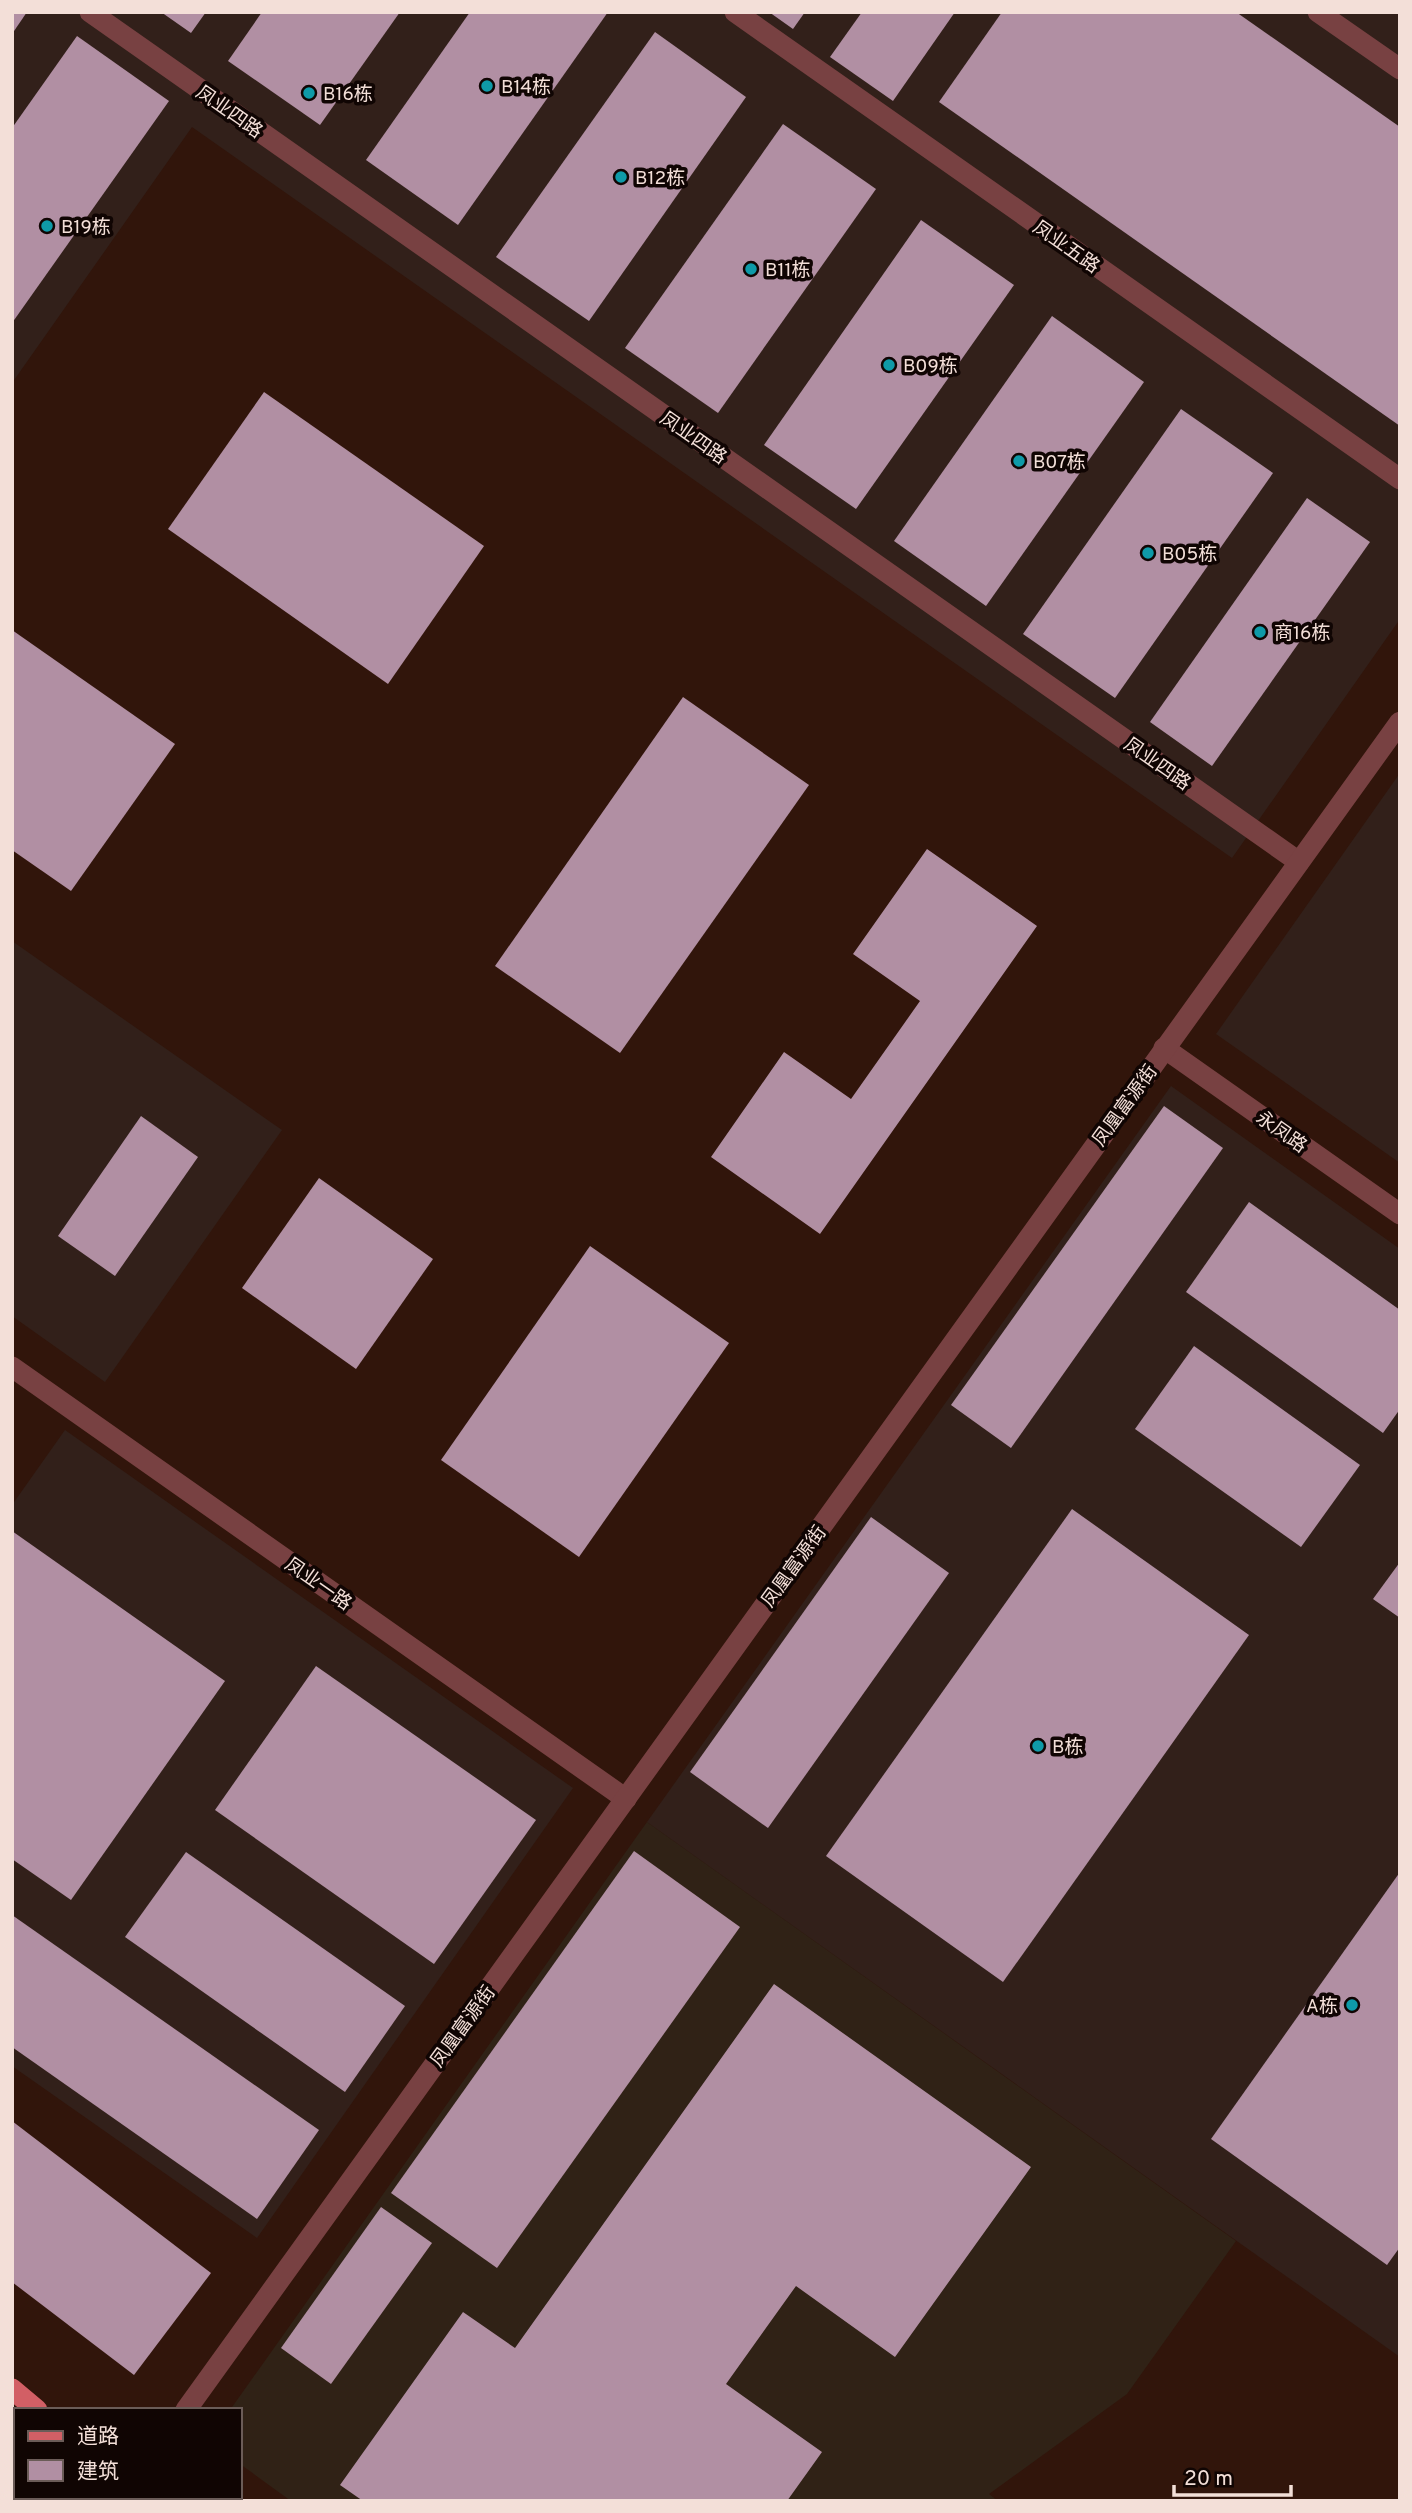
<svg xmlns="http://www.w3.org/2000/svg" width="1412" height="2513" viewBox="0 0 1412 2513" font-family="Overpass,'Noto Sans SC',sans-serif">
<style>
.commercial{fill:#302216}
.industrial{fill:#32201a}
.building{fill:#b18fa3}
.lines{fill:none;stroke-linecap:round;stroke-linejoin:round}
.minor{stroke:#784142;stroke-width:21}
.major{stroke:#d25f65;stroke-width:21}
.culture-dot{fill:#0f9aa8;stroke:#100503;stroke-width:2.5}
.labels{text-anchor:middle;stroke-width:7;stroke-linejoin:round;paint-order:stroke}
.poi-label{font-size:19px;fill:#f3dfd8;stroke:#100503;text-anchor:start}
.street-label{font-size:19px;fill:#f3dfd8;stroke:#100503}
</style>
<rect width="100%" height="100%" fill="#31150b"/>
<polygon class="commercial" points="647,1822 1236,2241 1127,2394 989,2494 998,2501 291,2501 240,2464 240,2410 230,2410"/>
<g class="industrial">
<polygon points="12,12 1400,12 1400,619 1232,858 192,127 12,383"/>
<polygon points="1400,773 1400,1163 1216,1034"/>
<polygon points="12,941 282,1130 105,1382 12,1316"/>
<polygon points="1171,1086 1400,1249 1400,2357 647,1822"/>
<polygon points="65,1430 573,1788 257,2238 12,2066 12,1505"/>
</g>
<g class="building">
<polygon points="12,12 27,12 12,34"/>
<polygon points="161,12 206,12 191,33"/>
<polygon points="262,12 400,12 320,125 228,61"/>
<polygon points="470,12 608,12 458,225 366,160"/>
<polygon points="769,12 805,12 793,29"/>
<polygon points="862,12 955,12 893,101 830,57"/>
<polygon points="1002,12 1236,12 1400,127 1400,426 939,102"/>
<polygon points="655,32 746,97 589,321 496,257"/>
<polygon points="77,36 169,101 12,323 12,128"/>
<polygon points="783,124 876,189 718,413 625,348"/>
<polygon points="921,220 1014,285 856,509 764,445"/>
<polygon points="1052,316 1144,382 986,606 894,541"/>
<polygon points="264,392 484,546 388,684 168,529"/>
<polygon points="1181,409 1273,473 1115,698 1023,634"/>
<polygon points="1307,498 1370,542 1212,766 1150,722"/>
<polygon points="12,630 175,744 71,891 12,850"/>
<polygon points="683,697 809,785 620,1053 495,966"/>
<polygon points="927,849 1037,926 820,1234 711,1157 784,1052 851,1099 920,1001 853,954"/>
<polygon points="1164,1106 1223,1148 1011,1448 951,1405"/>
<polygon points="141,1116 198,1157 115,1276 58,1236"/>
<polygon points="319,1178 433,1259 356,1369 242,1288"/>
<polygon points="1249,1202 1400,1310 1400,1409 1383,1433 1186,1292"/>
<polygon points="590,1246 729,1343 579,1557 441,1460"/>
<polygon points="1194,1346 1360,1465 1301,1547 1135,1429"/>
<polygon points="1072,1509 1249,1635 1003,1982 826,1856"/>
<polygon points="871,1517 949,1573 768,1828 690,1772"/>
<polygon points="12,1531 225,1681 71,1900 12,1859"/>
<polygon points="1400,1562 1400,1618 1373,1599"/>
<polygon points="316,1666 536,1820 434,1964 215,1810"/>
<polygon points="634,1851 740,1927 497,2268 391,2193"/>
<polygon points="186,1852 405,2006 345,2092 125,1937"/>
<polygon points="1400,1872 1400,2247 1387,2265 1211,2139"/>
<polygon points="12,1915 319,2130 257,2219 12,2047"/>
<polygon points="774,1984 1031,2167 895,2357 796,2286 726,2384 822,2452 787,2501 363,2501 340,2485 463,2312 515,2348"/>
<polygon points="12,2121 211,2273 134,2375 12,2282"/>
<polygon points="381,2207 432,2243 331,2384 281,2348"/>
</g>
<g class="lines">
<g class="minor">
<polyline points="90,12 1299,862"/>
<polyline points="735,12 1400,479"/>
<polyline points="1318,12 1400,69"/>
<polyline points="1164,1048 1400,1214"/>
<polyline points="12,1367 626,1799"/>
<polyline points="186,2410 1400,722"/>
</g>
<g class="major">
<polyline points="12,2389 37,2410"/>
<polyline points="137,2497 141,2501"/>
</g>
</g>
<g class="culture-dot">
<circle cx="487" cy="86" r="7"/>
<circle cx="309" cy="93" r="7"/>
<circle cx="621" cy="177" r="7"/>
<circle cx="47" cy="226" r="7"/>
<circle cx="751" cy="269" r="7"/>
<circle cx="889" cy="365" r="7"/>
<circle cx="1019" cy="461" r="7"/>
<circle cx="1148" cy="553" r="7"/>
<circle cx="1260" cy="632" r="7"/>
<circle cx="1038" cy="1746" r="7"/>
<circle cx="1352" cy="2005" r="7"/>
</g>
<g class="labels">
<g class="poi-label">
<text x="501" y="93">B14栋</text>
<text x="323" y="100">B16栋</text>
<text x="635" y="184">B12栋</text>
<text x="61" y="233">B19栋</text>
<text x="765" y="276">B11栋</text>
<text x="903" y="372">B09栋</text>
<text x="1033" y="468">B07栋</text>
<text x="1162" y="560">B05栋</text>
<text x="1274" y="639">商16栋</text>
<text x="1052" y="1753">B栋</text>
<text x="1338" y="2012" text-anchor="end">A栋</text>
</g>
<g class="street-label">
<text transform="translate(230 111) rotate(35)" y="7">凤业四路</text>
<text transform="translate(1067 246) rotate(35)" y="7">凤业五路</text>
<text transform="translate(694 437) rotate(35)" y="7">凤业四路</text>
<text transform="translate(1158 763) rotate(35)" y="7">凤业四路</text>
<text transform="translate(1124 1105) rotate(-54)" y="7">凤凰富源街</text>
<text transform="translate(1282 1131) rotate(35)" y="7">永凤路</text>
<text transform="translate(793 1566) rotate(-54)" y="7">凤凰富源街</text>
<text transform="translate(319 1583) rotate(35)" y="7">凤业一路</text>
<text transform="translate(462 2026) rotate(-54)" y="7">凤凰富源街</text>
</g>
</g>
<rect width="1412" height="2513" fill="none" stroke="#f3dfd8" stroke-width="28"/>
<rect x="14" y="2408" width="228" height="91" fill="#100503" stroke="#6b5c58" stroke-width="2"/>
<rect x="28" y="2431" width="35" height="10" fill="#d25f65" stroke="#6b5c58" stroke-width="2"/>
<text x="77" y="2443" font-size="21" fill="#f3dfd8">道路</text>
<rect x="28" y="2460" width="35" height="21" fill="#b18fa3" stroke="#6b5c58" stroke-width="2"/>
<text x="77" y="2478" font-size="21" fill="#f3dfd8">建筑</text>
<path d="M1174 2485v10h117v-10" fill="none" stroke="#f3dfd8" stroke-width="3.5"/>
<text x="1184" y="2485" font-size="21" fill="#f3dfd8" stroke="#100503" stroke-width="5" paint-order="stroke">20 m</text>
</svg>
